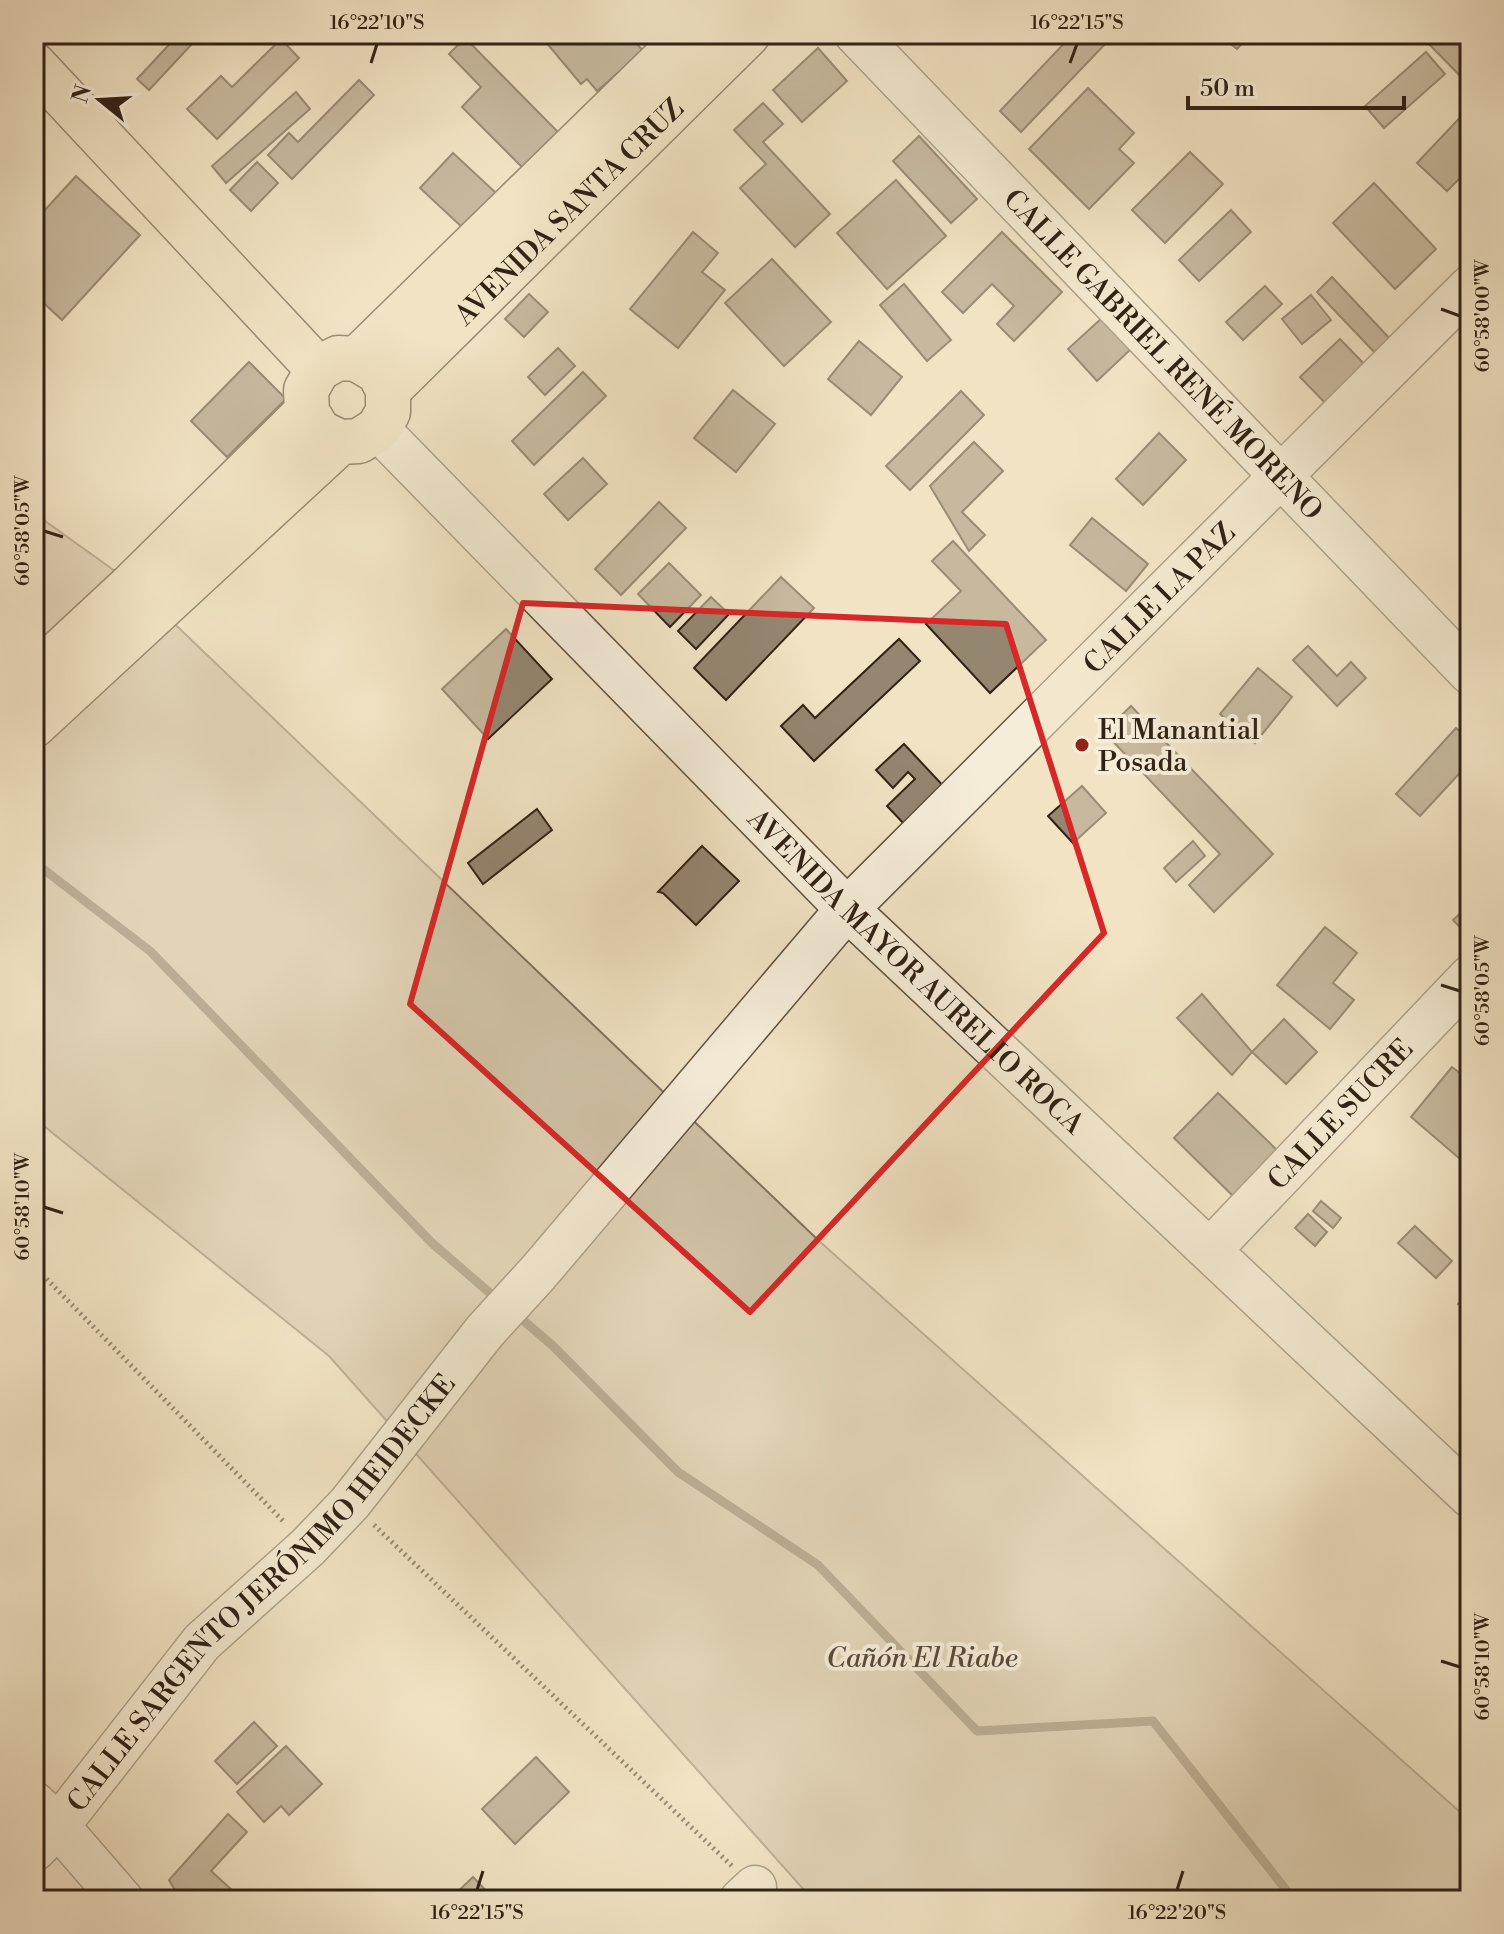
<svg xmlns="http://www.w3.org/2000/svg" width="1504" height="1934" viewBox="0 0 1504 1934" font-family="'Libre Bodoni',serif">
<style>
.green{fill:#d0c2a6;stroke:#80725e;stroke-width:2}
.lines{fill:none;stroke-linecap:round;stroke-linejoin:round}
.stream{stroke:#7d6e5a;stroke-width:9}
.building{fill:#958670;stroke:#312215;stroke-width:2}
.minor-casing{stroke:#615241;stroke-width:45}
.major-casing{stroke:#312215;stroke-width:47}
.path{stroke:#312215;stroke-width:5;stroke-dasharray:2 4;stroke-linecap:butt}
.minor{stroke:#f6edd9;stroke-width:42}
.major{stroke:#f1e3c4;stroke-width:44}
.marked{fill:none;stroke:#d62828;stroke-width:6;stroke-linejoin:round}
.ticks{fill:none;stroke:#312215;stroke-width:3}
.poi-dot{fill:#8f2418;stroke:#f6edd9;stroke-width:3}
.labels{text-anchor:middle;stroke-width:8;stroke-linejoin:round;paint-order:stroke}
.street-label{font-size:28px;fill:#312215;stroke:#f6edd9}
.poi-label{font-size:28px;fill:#312215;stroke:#f6edd9;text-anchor:start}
.park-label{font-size:28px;font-style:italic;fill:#594a39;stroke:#f6edd9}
.neatline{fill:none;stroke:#312215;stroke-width:3}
.ticks-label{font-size:20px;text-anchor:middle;fill:#312215}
</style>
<rect width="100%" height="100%" fill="#f1e3c4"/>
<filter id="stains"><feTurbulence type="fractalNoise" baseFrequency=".0025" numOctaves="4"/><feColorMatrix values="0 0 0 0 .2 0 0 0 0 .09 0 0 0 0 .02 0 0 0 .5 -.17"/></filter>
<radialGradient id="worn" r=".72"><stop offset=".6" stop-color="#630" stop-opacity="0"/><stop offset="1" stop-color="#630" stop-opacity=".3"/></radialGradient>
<polygon class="green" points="34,513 133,584 818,1240 1470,1821 1470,1900 813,1900 329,1356 34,1118"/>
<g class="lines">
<g class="stream">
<polyline points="34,862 150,951 432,1243 498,1300"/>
<polyline points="516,1314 553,1346 678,1472 818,1565 977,1731 1153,1721 1294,1900"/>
</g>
</g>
<g class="building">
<polygon points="179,34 191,45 149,90 137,79"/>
<polygon points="539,34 629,34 643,51 597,91 587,79 581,84"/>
<polygon points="635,34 664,34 648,49"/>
<polygon points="1073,34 1101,34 1108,41 1021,132 1000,111"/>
<polygon points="1219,34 1250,34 1237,49"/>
<polygon points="1419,34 1470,34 1470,86"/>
<polygon points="465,38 558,132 523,168 462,107 481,87 449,54"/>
<polygon points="281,39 299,58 217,139 187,109 221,76 232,87"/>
<polygon points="818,48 847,81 802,122 773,90"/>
<polygon points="1426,52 1445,74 1384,128 1365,106"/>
<polygon points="359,80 374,95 292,179 268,155 289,133 298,142"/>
<polygon points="1088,88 1134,133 1119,149 1134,163 1089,209 1029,149"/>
<polygon points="296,92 310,109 226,183 212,166"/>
<polygon points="763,103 783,124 763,142 830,214 795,247 740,188 766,164 734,130"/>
<polygon points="1470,107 1470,168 1447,191 1417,163"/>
<polygon points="919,136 977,199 951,223 893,161"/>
<polygon points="1190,152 1223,184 1165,243 1132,210"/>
<polygon points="453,153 496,193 463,228 420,188"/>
<polygon points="257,162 278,183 251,211 230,190"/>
<polygon points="76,176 140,235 62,320 34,294 34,222"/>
<polygon points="896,180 946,236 887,289 837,233"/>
<polygon points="1374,183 1436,249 1395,289 1333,223"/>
<polygon points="1231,210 1251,232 1199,281 1179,260"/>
<polygon points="693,232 718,253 702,272 725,290 678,348 630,309"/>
<polygon points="1002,232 1062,292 1014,341 997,324 1014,306 992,284 963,313 942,292"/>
<polygon points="772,259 831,322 784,366 725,303"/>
<polygon points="1332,277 1392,341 1377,355 1317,292"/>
<polygon points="904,284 951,340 927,361 880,305"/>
<polygon points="1265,286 1282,304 1243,340 1226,322"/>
<polygon points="529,294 548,312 524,337 505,319"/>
<polygon points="1311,295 1331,320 1302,344 1282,319"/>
<polygon points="1102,318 1131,349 1097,381 1068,349"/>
<polygon points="1340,339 1369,369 1329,407 1300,377"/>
<polygon points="859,341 902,377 871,415 828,379"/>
<polygon points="558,348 575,366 545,395 528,377"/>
<polygon points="249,362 286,399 227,457 191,421"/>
<polygon points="583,372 606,396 534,465 512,441"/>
<polygon points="733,390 775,424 736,472 694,438"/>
<polygon points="961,391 984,415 910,490 886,466"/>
<polygon points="1159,433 1186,460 1143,505 1116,479"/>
<polygon points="974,442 1003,471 962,512 985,535 969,551 930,486"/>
<polygon points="583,458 607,484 568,520 544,494"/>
<polygon points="659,502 686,528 621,595 595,569"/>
<polygon points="1092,518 1148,564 1126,591 1070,545"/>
<polygon points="953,541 1046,640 990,693 926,624 961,591 932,561"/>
<polygon points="669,563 701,595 670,627 638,594"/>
<polygon points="781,577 814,608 726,700 694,668"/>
<polygon points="711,597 729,614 696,649 678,631"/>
<polygon points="506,629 552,679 488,739 442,689"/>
<polygon points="899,639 920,661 814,761 781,726 803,705 815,718"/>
<polygon points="1308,646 1337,676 1351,662 1366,678 1337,706 1293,660"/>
<polygon points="1258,668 1292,697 1255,743 1220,714"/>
<polygon points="1131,706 1273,854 1214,912 1189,885 1220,854 1104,732"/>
<polygon points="1456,728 1470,740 1470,762 1420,816 1396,794"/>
<polygon points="904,744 948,791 908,828 887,806 915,779 908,772 893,788 876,770"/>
<polygon points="1082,786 1106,813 1073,843 1048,816"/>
<polygon points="537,809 552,830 483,884 468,863"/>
<polygon points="1193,841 1205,856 1176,882 1164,868"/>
<polygon points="702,846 739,881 696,925 663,893 658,892"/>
<polygon points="1470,904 1470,938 1453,920"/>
<polygon points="1325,927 1357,953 1333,983 1354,1000 1330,1029 1277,985"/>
<polygon points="1202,994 1252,1052 1232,1075 1177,1018"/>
<polygon points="1284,1019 1317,1052 1286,1084 1252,1052"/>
<polygon points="1452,1067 1470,1081 1470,1159 1466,1164 1411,1117"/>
<polygon points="1218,1093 1279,1152 1235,1198 1174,1138"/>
<polygon points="1321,1201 1341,1218 1333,1228 1313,1211"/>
<polygon points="1308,1214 1327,1232 1315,1246 1295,1228"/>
<polygon points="1415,1226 1452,1261 1436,1278 1398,1243"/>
<polygon points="1470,1289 1470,1313 1458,1304"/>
<polygon points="254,1722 277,1746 237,1784 215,1761"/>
<polygon points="286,1746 322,1784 289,1815 281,1806 264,1822 237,1792"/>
<polygon points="536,1757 569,1792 515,1844 482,1809"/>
<polygon points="228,1814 247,1832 211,1871 243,1900 181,1900 169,1880"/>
<polygon points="473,1877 495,1900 449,1900"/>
</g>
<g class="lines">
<defs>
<g id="minor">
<path id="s1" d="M856 34 1470 673"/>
<path id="s2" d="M378 429 847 909 1470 1496"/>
<path id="s3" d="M1210 1250 1470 977"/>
<polyline points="34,1803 58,1826 122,1900"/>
<path id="s4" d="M34 1850 58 1826 202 1642 308 1547 350 1503 485 1331 538 1273 847 909 1470 287"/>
<polyline points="741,1900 755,1887"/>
</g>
<g id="major">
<polyline points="34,65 318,369"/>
<polyline points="357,359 690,34"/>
<path id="s5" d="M388 390 748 34"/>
<polyline points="34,676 133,584 307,412"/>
<polyline points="34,725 340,442 359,441 378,429 388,412 388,390 379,372 357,359 338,358 318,369 306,390 307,412 319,432 340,442"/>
</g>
</defs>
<use href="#minor" class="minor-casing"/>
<use href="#major" class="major-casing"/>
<g class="path">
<polyline points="34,1266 285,1523"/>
<polyline points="374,1525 732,1866"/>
</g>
<use href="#minor" class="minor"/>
<use href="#major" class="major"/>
</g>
<path d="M0 0H1504V1934H0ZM523 603 1006 624 1104 933 750 1312 410 1004Z" fill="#f1e3c4" fill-opacity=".55" fill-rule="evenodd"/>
<path class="marked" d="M523 603 1006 624 1104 933 750 1312 410 1004Z"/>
<path class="ticks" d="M371 63 377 44M1070 63 1077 44M1441 309 1460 316M44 531 63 537M1441 985 1460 991M44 1207 63 1213M1441 1661 1460 1667M477 1890 483 1871M1177 1890 1183 1871"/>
<circle class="poi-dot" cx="1082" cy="745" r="8"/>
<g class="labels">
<g class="street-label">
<text dy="10" stroke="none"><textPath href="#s5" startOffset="254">AVENIDA SANTA CRUZ</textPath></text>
<text dy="10" stroke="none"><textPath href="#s1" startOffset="444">CALLE GABRIEL RENÉ MORENO</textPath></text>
<text dy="10" stroke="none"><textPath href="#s4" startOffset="1686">CALLE LA PAZ</textPath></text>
<text dy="10" stroke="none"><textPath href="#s2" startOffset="764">AVENIDA MAYOR AURELIO ROCA</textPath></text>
<text dy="10" stroke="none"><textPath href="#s3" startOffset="188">CALLE SUCRE</textPath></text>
<text dy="10" stroke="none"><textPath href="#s4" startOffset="344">CALLE SARGENTO JERÓNIMO HEIDECKE</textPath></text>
</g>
<g class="poi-label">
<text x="1098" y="739">El Manantial<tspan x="1098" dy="32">Posada</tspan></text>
</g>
<g class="park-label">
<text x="922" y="1667">Cañón El Riabe</text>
</g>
</g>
<rect width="1504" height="1934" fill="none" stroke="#f1e3c4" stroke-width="88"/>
<g transform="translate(100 100) rotate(288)" stroke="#f6edd9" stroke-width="6" paint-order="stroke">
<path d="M0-6L14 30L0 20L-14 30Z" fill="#312215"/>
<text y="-12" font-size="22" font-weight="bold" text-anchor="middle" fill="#312215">N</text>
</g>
<path d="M1188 96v12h216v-12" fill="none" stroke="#312215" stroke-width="4"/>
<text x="1200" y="96" font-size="24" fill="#312215" stroke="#f6edd9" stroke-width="6" paint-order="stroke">50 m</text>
<rect x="44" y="44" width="1416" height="1846" class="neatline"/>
<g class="ticks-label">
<text x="377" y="29">16°22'10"S</text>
<text x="1077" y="29">16°22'15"S</text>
<text transform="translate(1482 316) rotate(-90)" y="7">60°58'00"W</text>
<text transform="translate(22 531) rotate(-90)" y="7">60°58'05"W</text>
<text transform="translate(1482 991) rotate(-90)" y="7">60°58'05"W</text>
<text transform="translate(22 1207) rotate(-90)" y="7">60°58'10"W</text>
<text transform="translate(1482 1667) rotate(-90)" y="7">60°58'10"W</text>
<text x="477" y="1919">16°22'15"S</text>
<text x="1177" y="1919">16°22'20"S</text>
</g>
<rect width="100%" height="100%" filter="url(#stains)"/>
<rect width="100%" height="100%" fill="url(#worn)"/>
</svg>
